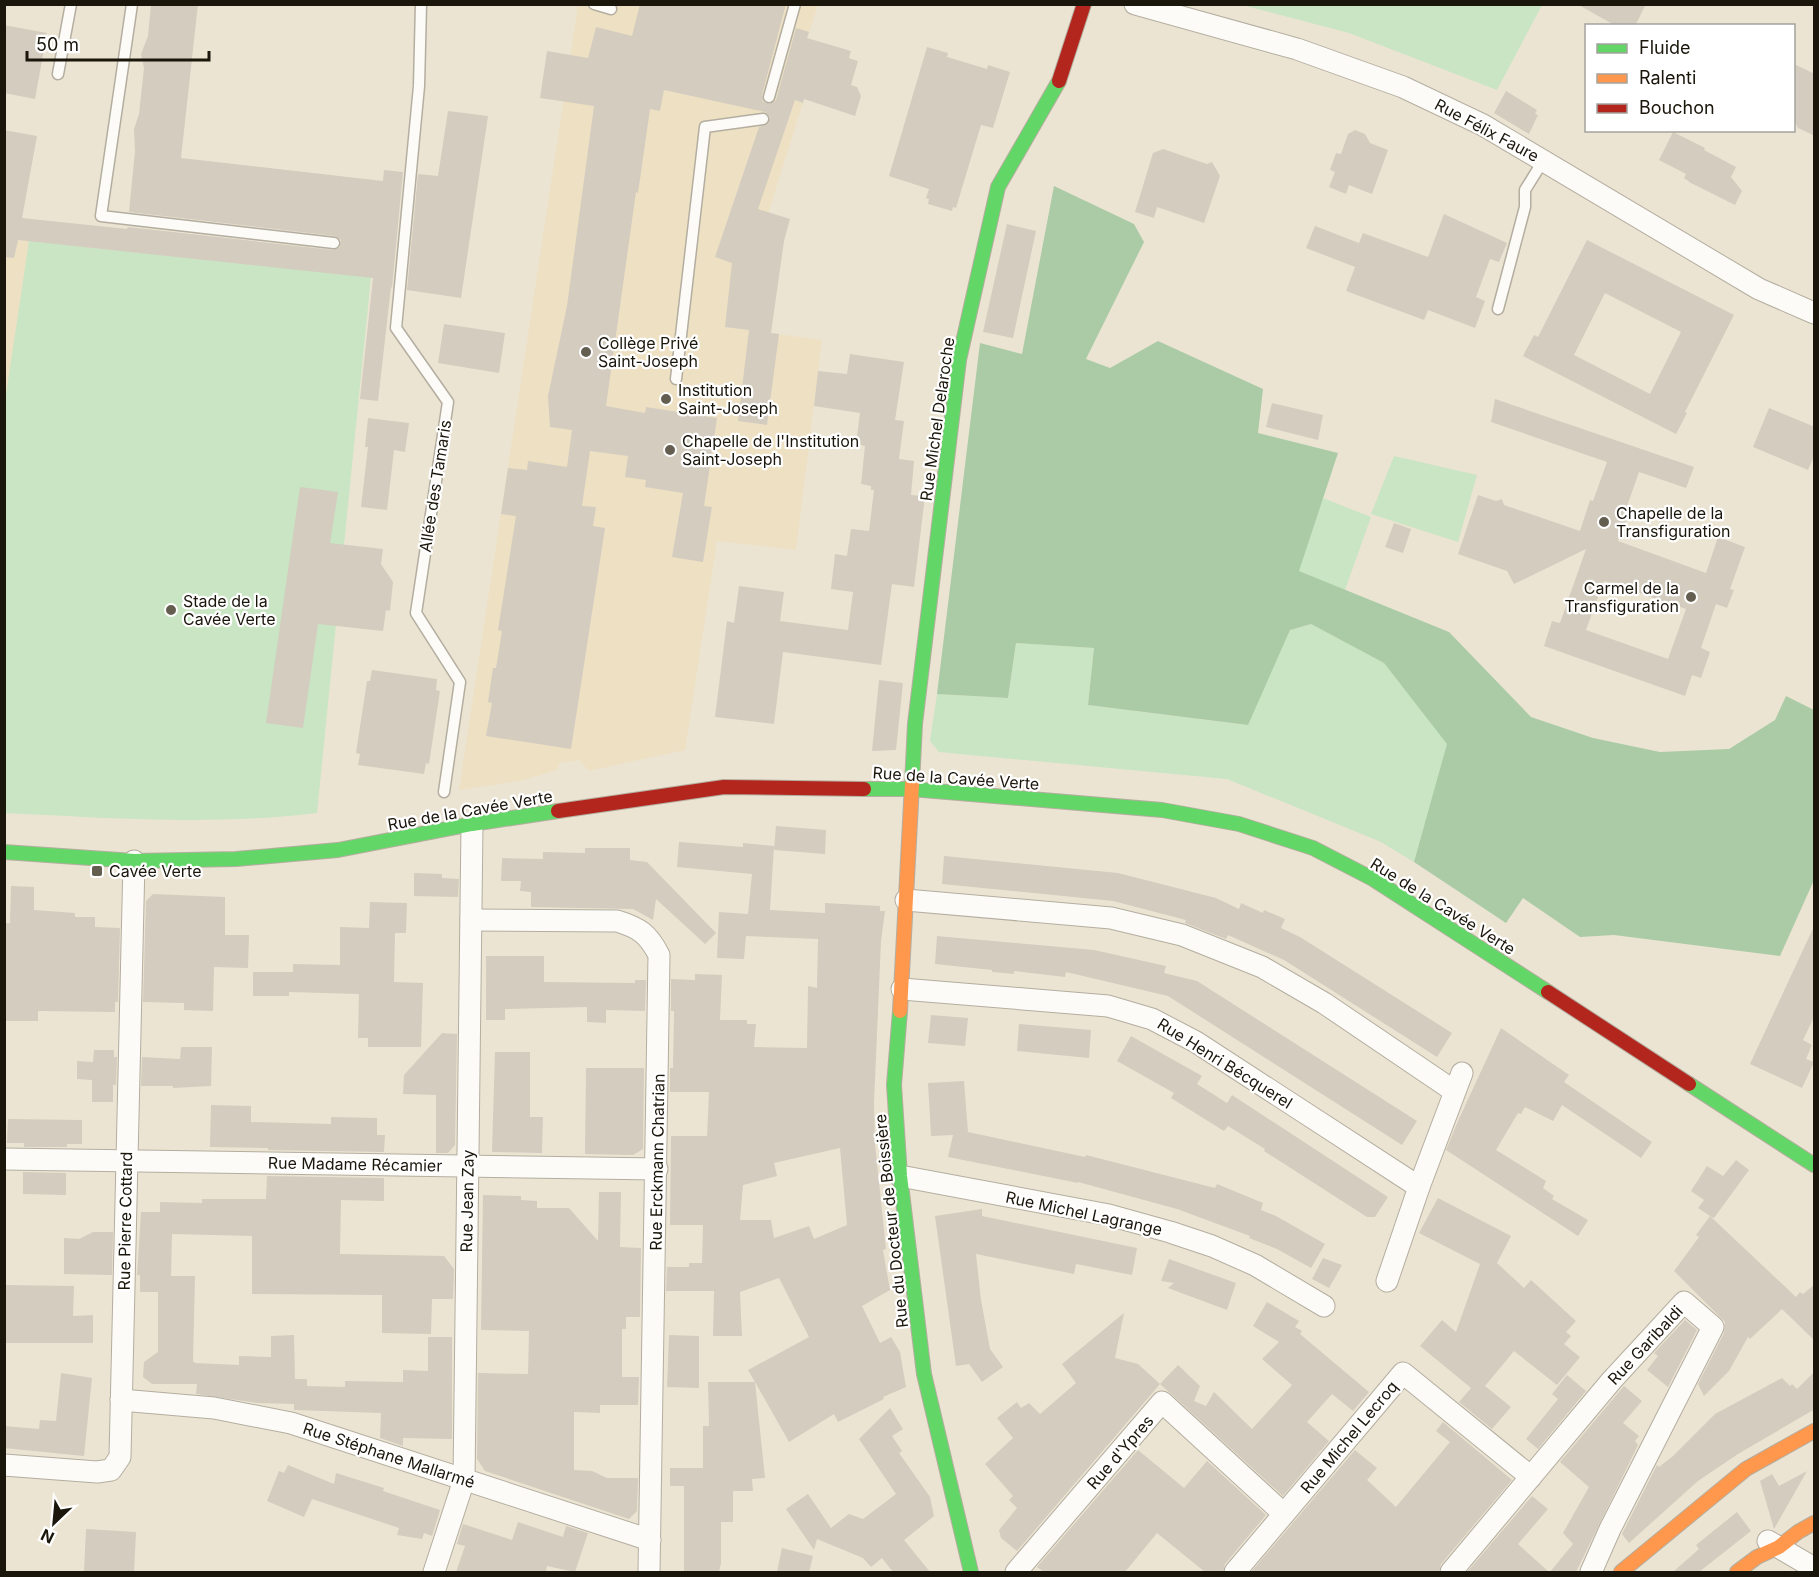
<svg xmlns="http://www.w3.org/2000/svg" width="1819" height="1577" viewBox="0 0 1819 1577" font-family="Inter,sans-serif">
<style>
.built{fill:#eee0c3}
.green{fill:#c9e5c3}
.forest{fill:#aacba6}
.building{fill:#d3ccbf;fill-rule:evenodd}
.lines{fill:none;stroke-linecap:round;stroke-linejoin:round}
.lane-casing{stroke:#b4aea0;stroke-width:13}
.street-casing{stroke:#b4aea0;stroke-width:23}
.fast-casing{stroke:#b4aea0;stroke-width:16}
.slow-casing{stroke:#b4aea0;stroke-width:16}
.jam-casing{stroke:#b4aea0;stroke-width:16}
.lane{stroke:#fcfbf8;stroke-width:10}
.street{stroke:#fcfbf8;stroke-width:21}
.fast{stroke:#63d668;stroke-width:14}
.slow{stroke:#ff974d;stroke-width:14}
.jam{stroke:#b3261e;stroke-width:14}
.poi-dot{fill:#645e51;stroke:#fff;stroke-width:2}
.labels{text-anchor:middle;stroke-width:4.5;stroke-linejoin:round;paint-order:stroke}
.street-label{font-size:16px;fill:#1b160b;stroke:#fff}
.poi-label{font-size:16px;fill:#1b160b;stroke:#fff;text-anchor:start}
</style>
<rect width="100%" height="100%" fill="#ece4d2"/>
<g class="built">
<polygon points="578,5 818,5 788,98 803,103 758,245 748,330 822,340 796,550 717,541 685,750 589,771 579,760 560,763 557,770 524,780 459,790"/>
<polygon points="5,239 29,241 5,408"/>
</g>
<g class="green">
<polygon points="1242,5 1542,4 1542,5 1497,90 1349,33"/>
<path d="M29 241 371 277 317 813C211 826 110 818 5 813L4 408Z"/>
<polygon points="1394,456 1477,475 1458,542 1371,514"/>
<polygon points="1323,498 1371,517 1345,590 1298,571"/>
<polygon points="1311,624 1384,663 1448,744 1414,862 1381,842 1227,779 939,752 930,741 937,694 1008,698 1016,643 1094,648 1088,705 1247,725 1290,630"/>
</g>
<polygon class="forest" points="1054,186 1134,224 1144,242 1086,359 1110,368 1158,341 1263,389 1258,433 1338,453 1299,571 1449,632 1531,717 1593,738 1660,752 1729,749 1775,720 1786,696 1814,710 1814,880 1780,956 1614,935 1580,937 1523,898 1506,923 1414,862 1447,744 1384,663 1311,624 1290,630 1248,725 1088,705 1094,648 1016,643 1008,698 937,694 980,343 1022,354"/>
<g class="building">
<polygon points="151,4 198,4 181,158 383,181 384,170 403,172 392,288 391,287 378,401 360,399 373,278 18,240 14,258 4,257 4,130 37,136 22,218 127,229 128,227 333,250 340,247 341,240 335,236 129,212 135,151 134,129 139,114 144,68 141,54 148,36"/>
<polygon points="640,4 786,4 762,95 763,102 770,104 776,100 796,28 809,32 807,38 851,51 849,58 858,61 851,85 857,87 861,96 855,116 804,99 803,103 795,100 758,209 790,219 784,241 771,333 779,334 767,425 738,421 749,330 725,327 732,263 715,257 759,127 768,124 770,117 765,112 664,90 660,111 650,109 638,193 636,192 606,406 645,413 646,407 717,418 704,506 712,507 703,562 672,557 683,493 645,487 646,480 625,477 628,456 590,451 582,506 596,507 593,526 605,528 571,749 486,736 492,703 488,702 493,668 496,668 502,631 498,630 516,516 501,514 508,468 527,470 528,461 567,467 572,430 550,427 548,396 567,306 594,106 540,98 547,51 588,58 596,27 632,36"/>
<polygon points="1577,4 1646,4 1635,26 1616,26"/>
<polygon points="4,25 47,33 35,99 4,93"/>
<polygon points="927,47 948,53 947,57 987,69 988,65 1010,72 993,128 981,125 956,208 953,207 952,211 928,204 929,199 926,198 929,189 889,176"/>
<polygon points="1794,64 1815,74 1815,136 1798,128 1794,120"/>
<polygon points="1506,91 1537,110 1535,114 1538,115 1529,134 1494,113"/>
<polygon points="448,111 488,116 461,298 407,290 418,174 438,176"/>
<polygon points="1355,130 1365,134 1370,143 1388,150 1372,194 1349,185 1346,194 1329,187 1335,172 1330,170 1336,153 1341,154 1348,134"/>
<polygon points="1673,132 1705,148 1704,150 1736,167 1731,177 1742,191 1735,205 1691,183 1684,178 1686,174 1659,160"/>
<polygon points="1163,149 1207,164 1212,162 1220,176 1204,223 1157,207 1154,218 1135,212 1153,153"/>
<polygon points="1444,214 1507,243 1499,262 1490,259 1476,297 1485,301 1475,328 1428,310 1424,320 1346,291 1355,267 1306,248 1315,226 1359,243 1363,233 1428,257"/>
<polygon points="1007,224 1036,231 1013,338 983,332"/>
<path d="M1587 240 1734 315 1685 412 1687 413 1676 434 1523 356 1534 335 1538 337ZM1605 293 1681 332 1650 394 1574 355Z"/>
<polygon points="444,324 505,333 499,373 438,363"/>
<polygon points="850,354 904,362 895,420 904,421 899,459 914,461 911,495 925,496 914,587 892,584 881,665 783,652 774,724 715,717 727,621 734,623 739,586 784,592 780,621 848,630 853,592 831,589 835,554 847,556 851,529 869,531 874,490 871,490 871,486 861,484 865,446 856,444 860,413 814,406 818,371 847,374"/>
<path d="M1495 399 1694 467 1686 488 1639 472 1625 512 1628 513 1625 524 1618 541 1706 573 1718 537 1745 547 1730 589 1734 590 1727 608 1716 604 1701 648 1710 652 1701 678 1692 675 1685 696 1544 646 1552 621 1560 623 1586 549 1514 584 1507 571 1458 554 1478 495 1496 501 1502 499 1504 505 1580 531 1590 500 1593 501 1607 462 1491 422ZM1604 581 1686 609 1668 659 1586 630Z"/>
<polygon points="1272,403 1323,415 1318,440 1266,427"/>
<polygon points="1769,408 1815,427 1815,454 1808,470 1753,447"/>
<polygon points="368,418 409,423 405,452 394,450 387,510 361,507 368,447 365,447"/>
<polygon points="300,487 338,492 330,543 383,549 381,564 393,582 390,611 386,610 383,631 318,624 303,728 266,723"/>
<polygon points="1394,523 1411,529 1403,553 1385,547"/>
<polygon points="372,670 437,679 436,690 440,691 429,764 426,763 424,774 358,765 360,754 356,753 367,681 370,681"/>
<polygon points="879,680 903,683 896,750 872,751"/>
<polygon points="776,826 826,830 825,854 774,850"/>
<path d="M679 842 743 847V843L774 846 770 910 825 913V903L880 906V911H885L881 941 874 1103 875 1144 886 1249 883 1250 890 1290 862 1306 880 1343 891 1337 900 1352 906 1387 883 1397 884 1399 838 1422 834 1414 789 1442 755 1382 765 1478 752 1479 753 1491H733V1522H721V1563L719 1572H684V1486H670V1468H703V1426H709L708 1382H755L748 1370 809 1337 779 1278 740 1292 742 1336H713L714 1291H666L667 1267H689V1263H702L703 1225H670L671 1136H707L709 1092H670V1068H673L674 1011H671V979L695 980V974L722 975 720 1020H747V1024H756L754 1047 807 1048 808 986 817 988 818 939 746 936 744 959 717 958 719 912 748 914 752 874 677 867ZM840 1148 847 1225 814 1239 809 1226 774 1238 771 1220H740L743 1185 777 1176 774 1163Z"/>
<polygon points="585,848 630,848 630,860 647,862 716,933 705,944 656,899 653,920 633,909 531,907 531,892 520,891 521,881 501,881 502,858 543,859 543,852 585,853"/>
<polygon points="944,856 1118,873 1216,898 1239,909 1241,903 1263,913 1264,910 1285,919 1281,928 1300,937 1452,1033 1437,1057 1284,960 1228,935 1226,939 1185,923 1186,920 1113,901 942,884"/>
<polygon points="414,873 442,874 442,878 459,879 458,897 414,896"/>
<polygon points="11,886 34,887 34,910 75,913 75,917 95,917 95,927 120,928 118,1002 115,1002 115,1012 38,1011 38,1021 4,1021 4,923 10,923"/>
<polygon points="153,894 225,897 225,935 249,935 248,968 214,967 213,1011 184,1010 184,1003 143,1002 146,901"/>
<polygon points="370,902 407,903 406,933 395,933 394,982 423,983 421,1047 368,1047 368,1038 358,1038 359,994 289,992 289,996 253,996 253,972 293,972 293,964 340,965 340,927 369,928"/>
<polygon points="1815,924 1815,1015 1803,1040 1812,1045 1806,1059 1814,1062 1802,1088 1750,1064"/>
<polygon points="937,936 1094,950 1166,966 1164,973 1197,981 1417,1121 1402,1145 1168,996 1066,972 1065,977 1014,971 1014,974 992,972 992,970 935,964"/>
<polygon points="486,956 544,956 544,982 635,983 635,980 646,980 645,1011 606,1010 606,1023 587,1022 587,1007 505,1009 505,1020 486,1020"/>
<polygon points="931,1015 968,1018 965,1046 928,1043"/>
<polygon points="1019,1024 1091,1030 1089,1058 1017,1051"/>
<polygon points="1501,1028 1569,1075 1564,1082 1652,1142 1641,1158 1562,1105 1553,1121 1525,1107 1521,1114 1518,1113 1496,1150 1546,1181 1543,1188 1554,1196 1552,1199 1588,1220 1578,1236 1446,1150 1458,1121"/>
<polygon points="442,1033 457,1034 455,1145 448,1153 436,1153 436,1095 403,1094 404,1075"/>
<polygon points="1131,1036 1202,1076 1197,1084 1227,1103 1232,1095 1388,1197 1375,1217 1367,1217 1264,1151 1265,1149 1228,1126 1224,1131 1171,1098 1174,1093 1117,1061"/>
<polygon points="181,1047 212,1047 211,1086 173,1088 173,1086 141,1086 142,1057 180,1059"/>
<polygon points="94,1050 114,1050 114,1057 117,1057 116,1085 113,1085 113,1102 92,1102 92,1080 77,1079 77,1061 93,1062"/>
<polygon points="495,1052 530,1052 530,1117 543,1117 542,1153 492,1152"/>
<polygon points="586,1068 644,1068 643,1149 633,1155 585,1154"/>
<polygon points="964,1081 968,1132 1085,1157 1086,1155 1215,1188 1217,1184 1263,1203 1261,1210 1276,1216 1325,1244 1311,1268 1277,1249 1249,1238 1250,1236 1177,1209 1078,1182 1078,1183 948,1157 953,1135 931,1136 928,1083"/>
<polygon points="211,1105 251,1106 251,1122 331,1124 331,1117 377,1118 377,1135 385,1135 384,1152 268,1150 268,1148 210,1147"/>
<polygon points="8,1119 82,1120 82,1144 67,1144 67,1147 24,1147 24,1143 7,1143"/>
<polygon points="1736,1160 1749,1170 1714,1218 1710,1216 1796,1297 1800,1292 1803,1294 1815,1284 1815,1341 1782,1309 1750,1339 1748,1337 1729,1371 1704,1396 1698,1384 1724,1333 1725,1322 1674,1271 1699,1237 1696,1235 1710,1216 1698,1208 1704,1200 1691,1191 1707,1166 1723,1176"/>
<polygon points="23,1172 66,1173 66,1195 23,1194"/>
<polygon points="267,1176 384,1178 384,1201 341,1200 340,1254 444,1256 454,1269 453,1299 432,1299 431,1334 382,1333 382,1295 252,1294 252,1236 172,1234 171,1276 195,1276 193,1361 195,1363 239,1365 239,1356 271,1357 271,1336 294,1335 295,1379 307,1379 307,1386 345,1387 345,1381 403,1382 403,1370 428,1371 428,1337 452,1337 452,1439 403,1438 403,1446 380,1438 381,1413 294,1410 294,1404 258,1403 196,1394 197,1384 152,1384 143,1377 144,1362 158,1352 158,1292 140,1292 140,1275 137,1275 141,1212 160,1212 160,1202 202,1203 202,1199 266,1199"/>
<polygon points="599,1192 621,1192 620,1247 641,1248 640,1317 626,1317 626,1329 622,1329 622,1377 639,1377 638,1405 600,1405 600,1413 574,1412 574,1470 592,1471 607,1478 638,1478 637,1511 629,1519 485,1471 477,1459 478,1373 528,1374 529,1331 481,1330 483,1195 521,1196 521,1200 537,1201 537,1208 569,1208 598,1241"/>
<polygon points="1438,1198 1511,1236 1497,1263 1524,1288 1531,1280 1576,1321 1566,1332 1571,1336 1564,1344 1580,1357 1557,1385 1514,1351 1485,1386 1511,1407 1492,1429 1459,1402 1471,1388 1420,1346 1442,1320 1456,1332 1480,1264 1419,1233"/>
<polygon points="982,1209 982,1216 1137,1248 1132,1275 1076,1264 1074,1274 976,1254 981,1300 990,1349 1003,1367 982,1382 969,1364 956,1366 935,1216"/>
<polygon points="93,1232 113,1232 112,1275 64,1274 64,1238 79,1239"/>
<polygon points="1323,1258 1342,1265 1329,1288 1312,1279"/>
<polygon points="1169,1259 1236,1283 1227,1310 1168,1288 1174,1283 1161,1281"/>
<polygon points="4,1285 74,1286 73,1316 93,1315 93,1343 4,1343"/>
<polygon points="1267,1302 1299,1321 1295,1327 1302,1331 1300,1334 1369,1392 1353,1411 1332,1394 1307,1422 1329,1441 1283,1496 1160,1384 1178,1365 1200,1386 1194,1401 1206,1406 1214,1392 1252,1429 1292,1385 1262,1359 1279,1342 1253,1326"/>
<polygon points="1124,1313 1115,1358 1138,1364 1160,1384 1017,1551 1001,1538 999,1530 1017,1508 1009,1500 1013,1496 985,1464 1013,1438 997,1418 1017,1402 1021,1408 1029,1403 1040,1414 1076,1383 1062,1364"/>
<polygon points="1685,1320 1697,1330 1668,1387 1647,1370 1658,1356 1654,1353"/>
<polygon points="669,1335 699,1336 699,1388 667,1387"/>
<polygon points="1815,1371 1815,1409 1738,1454 1698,1481 1629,1543 1622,1534 1657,1465 1659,1467 1673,1456 1715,1414 1782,1378 1790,1386 1792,1384 1797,1389"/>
<polygon points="61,1373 92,1378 84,1456 4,1448 4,1426 39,1429 40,1420 56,1421"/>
<polygon points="1567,1375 1586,1391 1538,1449 1526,1439 1558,1399 1552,1394"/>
<polygon points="1624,1386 1642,1401 1623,1423 1639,1436 1635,1441 1638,1445 1576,1572 1550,1572 1573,1544 1563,1533 1589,1487 1560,1462"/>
<polygon points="890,1408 903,1429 892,1436 902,1451 899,1453 930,1497 934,1516 904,1540 930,1572 893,1572 882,1558 871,1567 863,1558 817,1539 814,1550 786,1509 808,1494 831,1528 849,1514 863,1519 896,1494 859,1439"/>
<polygon points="1443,1422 1512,1480 1441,1564 1439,1572 1251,1572 1355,1450 1377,1468 1367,1480 1396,1507 1450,1442 1436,1431"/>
<polygon points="1138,1450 1184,1488 1207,1461 1266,1515 1225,1564 1223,1572 1205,1572 1157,1533 1125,1572 1044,1572 1037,1567"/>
<polygon points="288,1465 334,1484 336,1473 384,1488 383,1491 440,1510 432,1536 424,1533 422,1539 397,1535 399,1528 312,1499 304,1517 267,1501 279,1471 284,1473"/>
<polygon points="1807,1471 1774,1529 1760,1481 1772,1474 1779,1486"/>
<polygon points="1532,1496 1548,1509 1518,1544 1549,1572 1467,1572"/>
<polygon points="1737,1512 1751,1531 1699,1572 1673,1572 1699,1549 1696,1545"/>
<polygon points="518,1522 563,1537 566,1526 588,1533 575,1572 547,1566 546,1572 456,1572 465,1546 457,1544 463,1524 512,1540"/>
<polygon points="86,1529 136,1532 134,1572 84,1572"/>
<polygon points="782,1548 813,1556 809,1572 777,1572"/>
</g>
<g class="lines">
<defs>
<g id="lane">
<polyline points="132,4 101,216 334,243"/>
<polyline points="421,4 419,86 396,328 448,402 416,613 460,682 444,792"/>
<polyline points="594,4 611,9"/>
<polyline points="58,74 71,4"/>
<polyline points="769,97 795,4"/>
<polyline points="1498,309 1525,207 1525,190 1543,161"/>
<polyline points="676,379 705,127 763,119"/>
</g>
<g id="street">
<polyline points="1135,4 1297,49 1403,87 1483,125 1759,289 1814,313"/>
<polyline points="906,900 1111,918 1182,935 1262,967 1324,1003 1454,1091"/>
<path d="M471 920 617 921C640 928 648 934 659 955L649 1572"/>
<polyline points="902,989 1108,1006 1152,1019 1196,1042 1419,1187"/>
<polyline points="4,1159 657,1169"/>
<polyline points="900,1176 1109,1215 1170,1232 1212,1246 1255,1265 1324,1306"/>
<polyline points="1387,1281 1419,1187 1462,1073"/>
<polyline points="121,1400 214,1408 291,1423 650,1540"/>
<polyline points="4,1465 97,1472 111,1470 120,1457 134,861"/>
<polyline points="1768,1541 1814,1568"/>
<polyline points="434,1572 464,1480 472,824"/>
<polyline points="1016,1572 1162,1402 1284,1514"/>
<polyline points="1235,1572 1403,1373 1531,1477"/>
<polyline points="1451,1572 1612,1380 1684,1302 1713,1327 1610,1529 1591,1572"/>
</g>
<g id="fast">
<polyline points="912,784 915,724 959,360 998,187 1059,81"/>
<polyline points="864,789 911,789 1162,810 1239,824 1313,848 1373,879 1548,992"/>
<polyline points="4,852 134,861 236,859 338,850 472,824 558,811"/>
<polyline points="900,1011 894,1085 900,1176 924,1374 971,1572"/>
<polyline points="1689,1084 1814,1165"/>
</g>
<g id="slow">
<polyline points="900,1011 912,784"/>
<polyline points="1621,1572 1746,1469 1814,1431"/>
<polyline points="1737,1572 1757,1557 1779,1547 1798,1532 1814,1523"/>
</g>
<g id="jam">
<polyline points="1059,81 1084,4"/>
<polyline points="558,811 724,787 864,789"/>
<polyline points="1548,992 1689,1084"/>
</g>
</defs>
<use href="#lane" class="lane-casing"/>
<use href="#street" class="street-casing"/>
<use href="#fast" class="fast-casing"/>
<use href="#slow" class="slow-casing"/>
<use href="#jam" class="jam-casing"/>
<use href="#lane" class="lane"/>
<use href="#street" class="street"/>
<use href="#fast" class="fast"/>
<use href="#slow" class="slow"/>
<use href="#jam" class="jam"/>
</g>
<g class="poi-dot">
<circle cx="586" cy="352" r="6"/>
<circle cx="666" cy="399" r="6"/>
<circle cx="670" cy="450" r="6"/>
<circle cx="1604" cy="522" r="6"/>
<circle cx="1691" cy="597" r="6"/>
<circle cx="171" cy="610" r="6"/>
<rect x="91" y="865" width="12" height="12" rx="3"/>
</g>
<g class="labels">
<g class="street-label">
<text transform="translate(1487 130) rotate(28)" y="6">Rue Félix Faure</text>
<text transform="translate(937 419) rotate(-82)" y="6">Rue Michel Delaroche</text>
<text transform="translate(435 486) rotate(-81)" y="6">Allée des Tamaris</text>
<text transform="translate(956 778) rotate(4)" y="6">Rue de la Cavée Verte</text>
<text transform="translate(470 810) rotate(-10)" y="6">Rue de la Cavée Verte</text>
<text transform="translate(1443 906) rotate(32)" y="6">Rue de la Cavée Verte</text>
<text transform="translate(1225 1063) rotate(32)" y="6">Rue Henri Bécquerel</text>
<text transform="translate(657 1162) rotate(-89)" y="6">Rue Erckmann Chatrian</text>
<text transform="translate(355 1164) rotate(1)" y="6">Rue Madame Récamier</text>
<text transform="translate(467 1201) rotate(-89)" y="6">Rue Jean Zay</text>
<text transform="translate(1084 1213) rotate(12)" y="6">Rue Michel Lagrange</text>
<text transform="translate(125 1221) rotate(-89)" y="6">Rue Pierre Cottard</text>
<text transform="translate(891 1221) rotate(-96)" y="6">Rue du Docteur de Boissière</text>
<text transform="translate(1645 1345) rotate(-47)" y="6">Rue Garibaldi</text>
<text transform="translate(1349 1437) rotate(-50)" y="6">Rue Michel Lecroq</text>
<text transform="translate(1120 1452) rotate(-49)" y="6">Rue d'Ypres</text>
<text transform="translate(389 1455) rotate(18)" y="6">Rue Stéphane Mallarmé</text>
</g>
<g class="poi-label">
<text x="598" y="349">Collège Privé<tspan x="598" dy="18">Saint-Joseph</tspan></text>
<text x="678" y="396">Institution<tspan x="678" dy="18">Saint-Joseph</tspan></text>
<text x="682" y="447">Chapelle de l'Institution<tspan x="682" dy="18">Saint-Joseph</tspan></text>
<text x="1616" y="519">Chapelle de la<tspan x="1616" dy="18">Transfiguration</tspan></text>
<text x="1679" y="594" text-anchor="end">Carmel de la<tspan x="1679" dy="18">Transfiguration</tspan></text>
<text x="183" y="607">Stade de la<tspan x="183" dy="18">Cavée Verte</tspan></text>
<text x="109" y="877">Cavée Verte</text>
</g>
</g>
<rect width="1819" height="1577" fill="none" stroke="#1b160b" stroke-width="12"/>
<rect x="1585" y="24" width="210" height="108" fill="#ffffff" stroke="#a4a29d" stroke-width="1.5"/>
<rect x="1597" y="44" width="30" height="9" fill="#63d668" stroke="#a4a29d" stroke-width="1.5"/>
<text x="1639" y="54" font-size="18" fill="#1b160b">Fluide</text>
<rect x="1597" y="74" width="30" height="9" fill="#ff974d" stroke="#a4a29d" stroke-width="1.5"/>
<text x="1639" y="84" font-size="18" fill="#1b160b">Ralenti</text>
<rect x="1597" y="104" width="30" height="9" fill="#b3261e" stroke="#a4a29d" stroke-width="1.5"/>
<text x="1639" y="114" font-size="18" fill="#1b160b">Bouchon</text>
<g transform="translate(54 1523) rotate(206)" stroke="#ffffff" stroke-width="4.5" paint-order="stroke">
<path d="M0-4.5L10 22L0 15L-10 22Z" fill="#1b160b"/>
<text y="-9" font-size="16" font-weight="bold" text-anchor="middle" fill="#1b160b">N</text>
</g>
<path d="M27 51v9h182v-9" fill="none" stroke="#1b160b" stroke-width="3"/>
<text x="36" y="51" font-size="18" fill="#1b160b" stroke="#ffffff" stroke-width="4.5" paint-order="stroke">50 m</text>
</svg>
